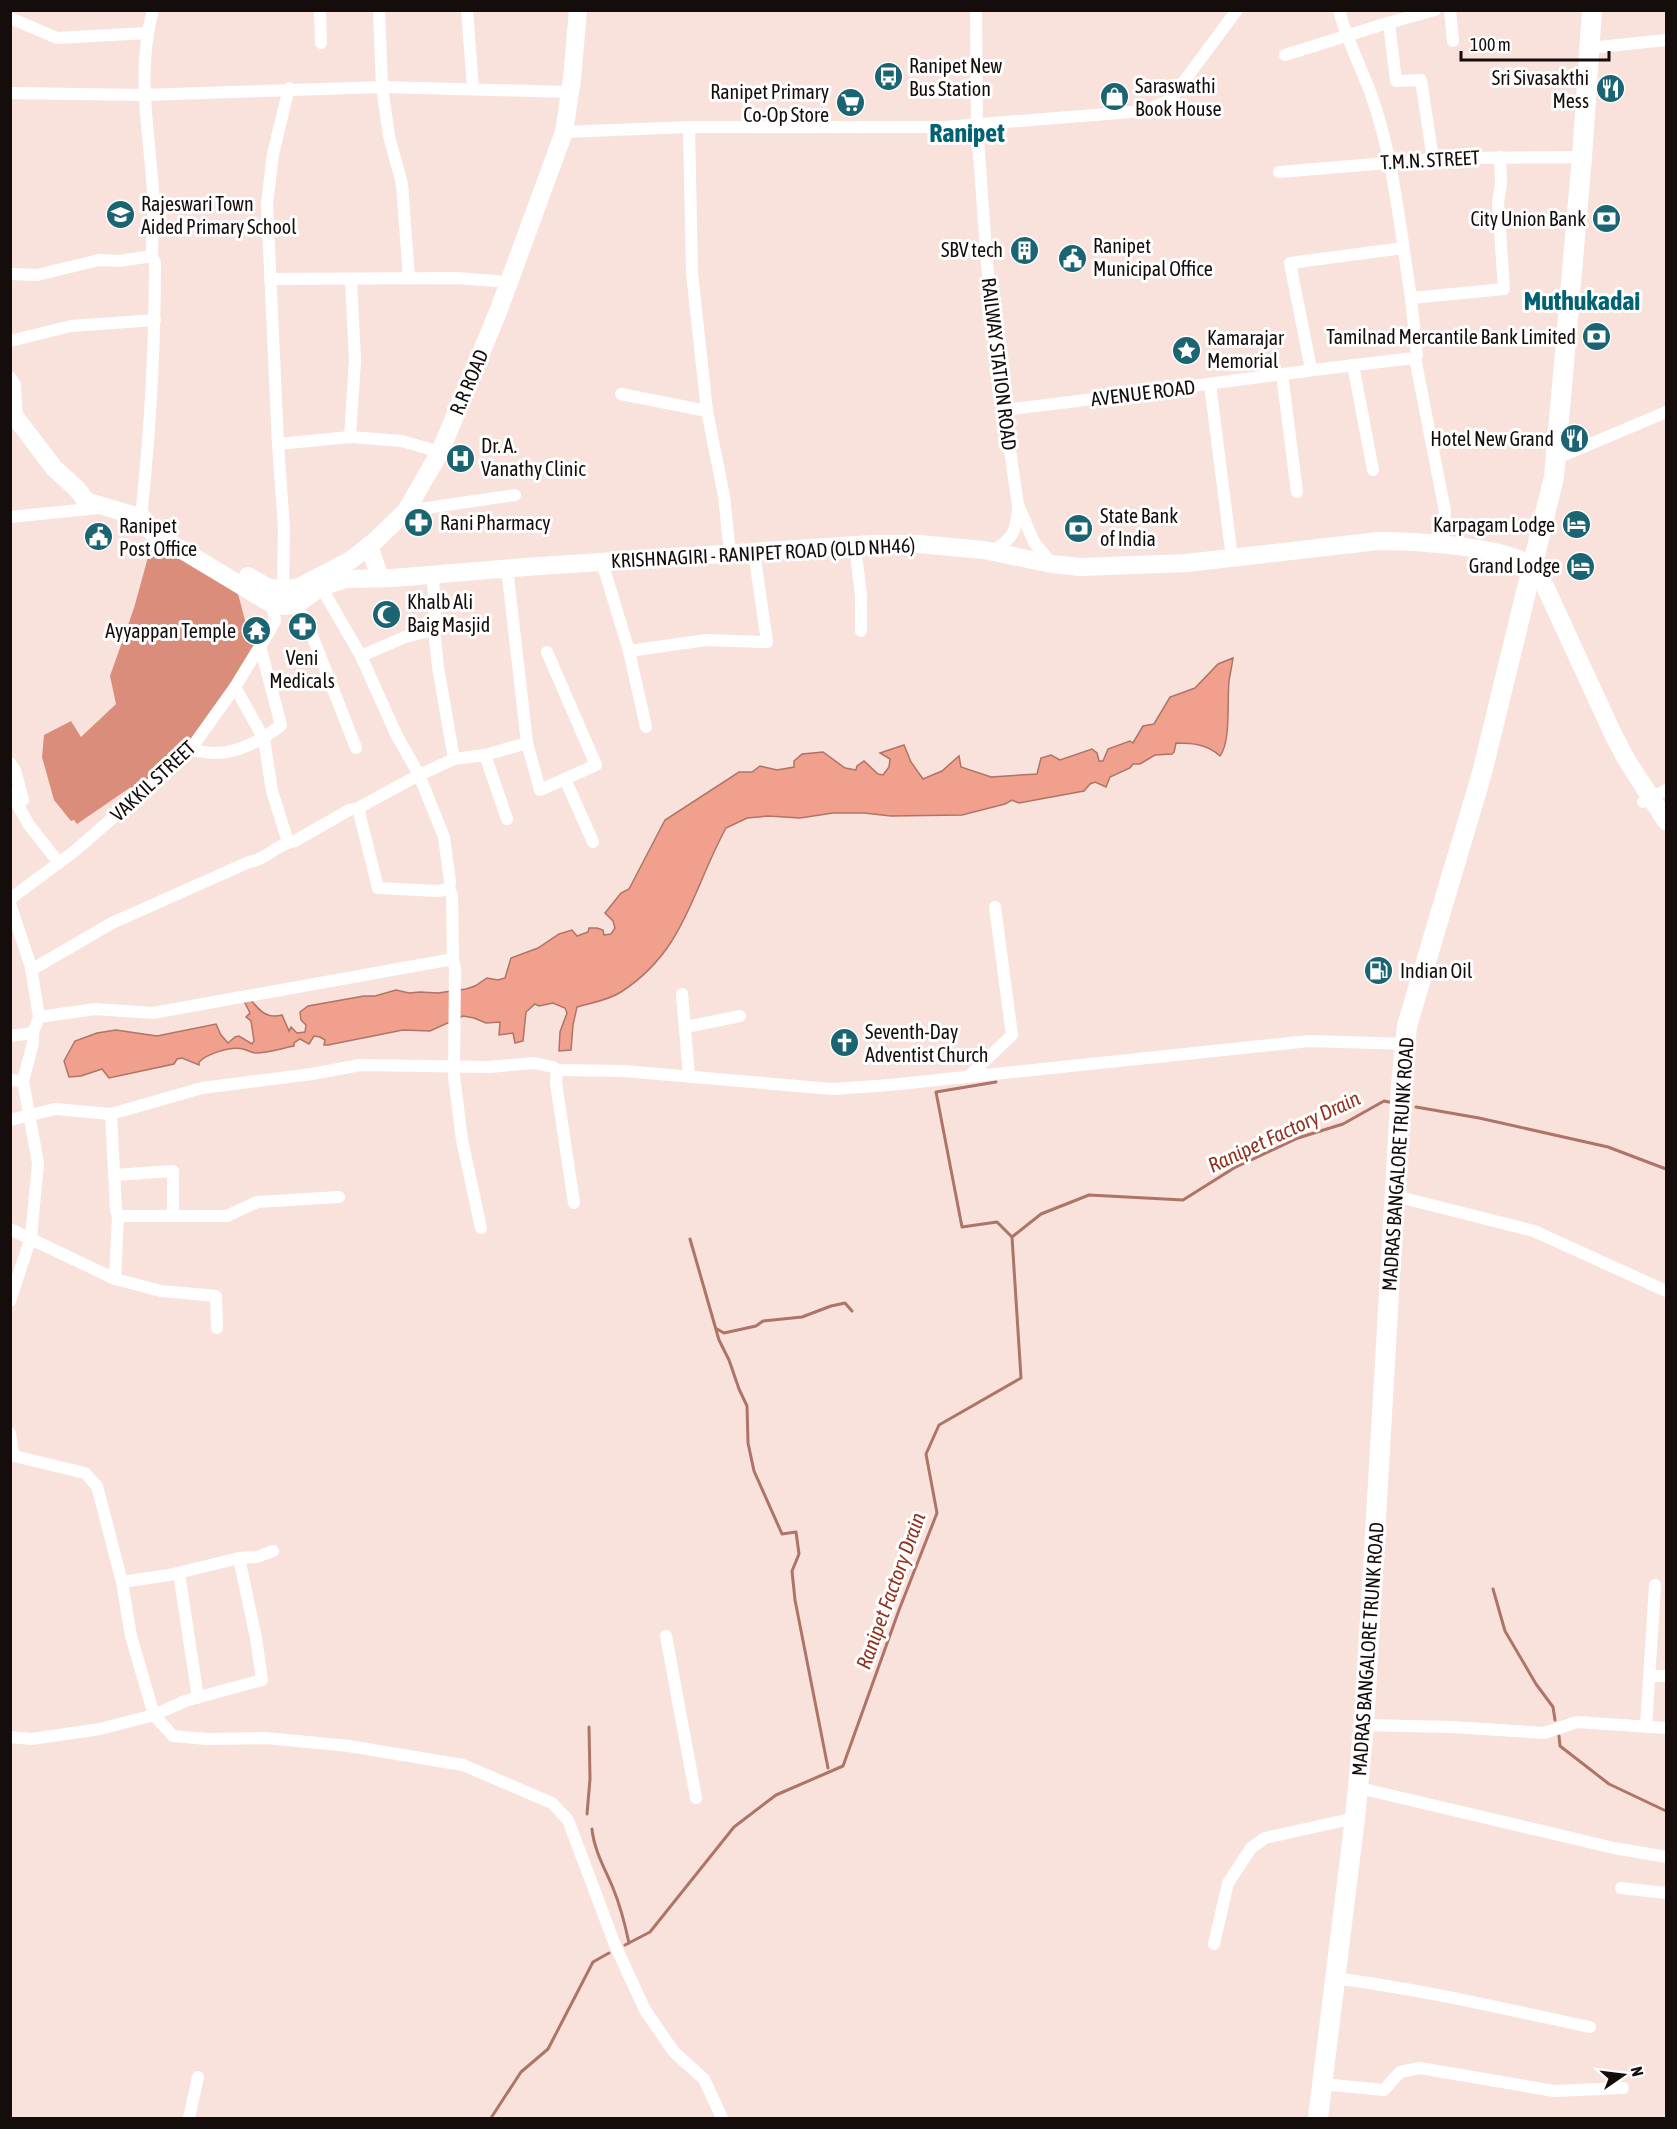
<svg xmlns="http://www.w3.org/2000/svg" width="1677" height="2129" viewBox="0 0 1677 2129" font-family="'Asap Condensed',sans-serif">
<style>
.forest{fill:#db8d7b}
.water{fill:#f0a08d;stroke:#ae7466;stroke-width:1.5}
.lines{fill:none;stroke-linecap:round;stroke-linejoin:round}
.stream{stroke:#ae7466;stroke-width:3}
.minor{stroke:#fff;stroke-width:12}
.primary{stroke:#fff;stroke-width:18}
.trunk{stroke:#fff;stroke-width:20}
.labels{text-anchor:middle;stroke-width:6;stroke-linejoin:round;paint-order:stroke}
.poi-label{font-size:20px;fill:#140d0b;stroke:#fff;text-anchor:start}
.street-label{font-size:20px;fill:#140d0b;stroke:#fff}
.water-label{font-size:21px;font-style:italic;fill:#913521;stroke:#fff}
.district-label{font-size:26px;font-weight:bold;fill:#006272;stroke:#fff}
</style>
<rect width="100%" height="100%" fill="#fae2dc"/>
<polygon class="forest" points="153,539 237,590 251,643 258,648 178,758 136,791 131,787 77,824 74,820 71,821 54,800 42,757 44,735 71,721 81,737 116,704 110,676 134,608"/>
<path class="water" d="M1233 658C1232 666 1230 674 1229 681 1227 700 1231 742 1220 756 1207 744 1192 743 1176 743L1174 752 1172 754 1155 755 1140 764H1133L1130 768 1110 777 1106 787 1095 782 1090 784 1084 791 1019 803 1012 800 1005 804 962 815 891 816 864 813H833L800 818 768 816 747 818 726 828C692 890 685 951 621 992 609 1000 591 1003 577 1007L573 1025 571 1050 559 1051 560 1032 567 1013 565 1008 553 1003 539 1006 535 1004 526 1012 523 1041 515 1043 513 1033 499 1035 500 1022 486 1023 474 1018 463 1016 430 1031 403 1030 328 1045H324L325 1040 320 1037 314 1036 309 1044 300 1039 294 1043V1046C282 1048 269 1053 256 1053 251 1053 248 1050 243 1049 230 1046 207 1054 199 1062V1065L182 1058 177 1059 174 1064 109 1078 102 1069 81 1076 69 1077 64 1061 75 1041 97 1033 116 1030 157 1036 216 1024 221 1035 228 1043 235 1037 239 1036 252 1044 254 1041 251 1021 246 1017 250 1013 244 1001 250 999C259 1010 266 1019 282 1015L289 1031 291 1027 297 1033 305 1032 306 1025 301 1020 300 1012 308 1006 364 996H375L396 990 409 993 420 992 438 993 466 989 475 986 487 978 498 980 505 978 511 958 538 948 559 934 572 930 577 936 588 932 589 928H597L603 930 604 935 611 934 615 928 613 921 605 913 621 893 629 889 665 820 739 772H752L760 766 777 770 794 767V761L802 754 823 752 845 768 856 770 857 766 864 761 878 774 883 775 889 767 890 759 880 753 904 745 911 762 923 779 942 771 959 756 961 767 991 777 1037 774 1041 758 1051 755 1060 760 1092 749 1097 753 1099 761H1103L1108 749 1130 741 1133 743 1143 726 1154 724 1170 697 1195 688 1218 664Z"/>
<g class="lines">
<g class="stream">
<polyline points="996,1082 936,1092 962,1227 997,1222 1012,1237"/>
<polyline points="1416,1107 1479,1118 1608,1147 1666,1169"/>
<polyline points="690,1239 719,1340 729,1360 739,1389 747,1406 748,1443 754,1471 782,1534 796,1532 799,1554 792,1571 795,1600 828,1768"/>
<polyline points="717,1329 724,1333 756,1326 763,1321 802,1317 831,1306 845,1303 852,1311"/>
<polyline points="1493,1589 1505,1631 1536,1684 1553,1707 1555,1720"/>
<polyline points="1559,1736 1560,1746 1609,1784 1666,1811"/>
<polyline points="587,1814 590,1779 589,1727"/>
<path d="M592 1829C594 1850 605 1869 613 1888 620 1905 625 1924 629 1943"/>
<polyline points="625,1945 650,1932 734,1827 776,1795 843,1766 899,1610 937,1513 926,1454 939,1425 1021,1378 1012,1237 1041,1214 1089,1195 1183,1200 1234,1168 1298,1138 1343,1124 1384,1101 1389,1102"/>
<polyline points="491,2118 521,2072 548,2049 593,1962 609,1953"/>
</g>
<g class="minor">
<polyline points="320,10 321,43"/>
<polyline points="379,10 382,87 389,136 402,184 409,278"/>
<polyline points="467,10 473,88"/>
<polyline points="976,10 977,125 987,265 1004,410 1018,505 1034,542 1052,564"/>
<path d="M1339 10C1347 42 1363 70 1373 100 1394 161 1401 235 1411 298"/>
<polyline points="1450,10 1453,41"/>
<polyline points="10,18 57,38 147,33"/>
<polyline points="1389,23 1396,81 1421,80 1433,159"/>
<polyline points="1599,47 1666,40"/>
<polyline points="1285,55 1381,25 1435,10"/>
<polyline points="10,93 143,95 382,87 569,92"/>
<polyline points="689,127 692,273 707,411 724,496 730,553"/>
<polyline points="564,132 689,127 944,127 1144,111 1170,100 1237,10"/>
<polyline points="1279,172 1447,158 1582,157 1586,159"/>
<polyline points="10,274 37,275 99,260 119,261 152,256"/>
<polyline points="270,279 456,278 509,282"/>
<polyline points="10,341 71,326 155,320"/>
<polyline points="1415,358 1417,355 1411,298 1504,289 1498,202 1501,184 1500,157"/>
<polyline points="1353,365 1373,470"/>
<polyline points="1311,369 1290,263 1403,248"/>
<polyline points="1282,374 1297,492"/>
<polyline points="10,377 15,385 17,419"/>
<polyline points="1210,384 1232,558"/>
<polyline points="621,394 707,411"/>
<path d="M1004 410C1141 394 1278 373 1415 358L1445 511 1443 544"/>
<polyline points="350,437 355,361 351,279"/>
<polyline points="278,444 350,437 402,441 440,452"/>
<polyline points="1555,459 1666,412"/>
<polyline points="406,511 515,495"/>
<polyline points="10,517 99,508"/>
<path d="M141 517C150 433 155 348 155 263L152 256C152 234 154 212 153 191 149 129 136 72 153 10"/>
<polyline points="855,545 861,596 861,631"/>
<path d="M993 551C1013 538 1016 532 1018 509"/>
<polyline points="602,562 629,651 646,727"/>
<polyline points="507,568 527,743 540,790 596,765 547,652"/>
<polyline points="433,575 435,622 434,630 438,667 454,759"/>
<polyline points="321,587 361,656 396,734 419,775 444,837 450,882 449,889"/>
<polyline points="283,590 284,528 278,444 267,204 273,154 289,88"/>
<polyline points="296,605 308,625 356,748"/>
<polyline points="629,651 706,640 767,642 754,552"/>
<polyline points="361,656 405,637 434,630"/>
<polyline points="235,687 264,739 272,791 288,842"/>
<path d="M190 750C198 751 207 753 215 753 239 753 264 739 281 725L260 646"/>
<polyline points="485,755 507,819"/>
<polyline points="10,763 15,770 23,800"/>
<polyline points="565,779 593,842"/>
<polyline points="10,791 29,825 59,863"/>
<polyline points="1643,802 1666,790"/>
<polyline points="358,808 378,888 438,891 449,889 452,895 453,959 455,969 454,1076 462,1140 481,1228"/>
<polyline points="10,899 76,850 190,750 235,687 270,630 275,621 272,604"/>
<polyline points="10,904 31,967 39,1017 33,1033 33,1043 23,1081 38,1163 31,1237 10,1301"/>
<path d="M31 970 112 923 249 862C266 860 278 843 295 841L349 810 358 808 419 775 454 759 485 755 527 743"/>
<polyline points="682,994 689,1076"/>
<polyline points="39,1017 95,1009 153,1013 453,959"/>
<polyline points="686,1027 740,1016"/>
<polyline points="10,1036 33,1033"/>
<polyline points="557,1070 556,1083 574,1203"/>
<polyline points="968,1077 1012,1035 995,907"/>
<polyline points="10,1080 23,1081"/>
<polyline points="111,1114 116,1210 118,1216 115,1279"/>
<polyline points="10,1120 55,1109 111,1114 202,1088 312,1074 360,1065 489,1067 534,1063 553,1067 557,1070 623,1071 833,1089 890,1085 1309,1041 1410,1044"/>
<polyline points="114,1175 173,1171 173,1216"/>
<polyline points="1395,1196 1534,1231 1666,1291"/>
<polyline points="118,1216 227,1216 257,1202 339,1197"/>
<polyline points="10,1229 115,1279 161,1291 216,1296 217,1328"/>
<polyline points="10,1433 13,1454"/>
<polyline points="10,1455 85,1473 97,1486 122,1582 131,1636 154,1715 173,1736 207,1739 266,1738 349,1746 463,1765 552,1803 568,1820 615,1945 645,2010 674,2052 704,2079 722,2118"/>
<polyline points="239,1558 257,1557 273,1551"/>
<polyline points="179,1573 198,1698"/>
<polyline points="666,1636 696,1798"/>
<polyline points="1650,1676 1666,1676"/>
<polyline points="1364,1725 1452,1727 1544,1733 1577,1722 1666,1728"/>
<polyline points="1646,1727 1655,1585"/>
<polyline points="10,1737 31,1739 100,1729 154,1715 185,1701 262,1680 256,1638 239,1558 169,1575 122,1582"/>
<polyline points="1368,1790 1614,1848 1666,1857"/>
<polyline points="1621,1888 1666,1893"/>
<polyline points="1214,1944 1228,1883 1251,1848 1265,1838 1355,1818 1359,1819"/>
<path d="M1334 1978C1420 1989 1505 2009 1590 2027"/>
<polyline points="1332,2085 1384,2090 1400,2072 1420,2068 1554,2091 1623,2088"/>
<polyline points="189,2118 198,2077"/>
</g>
<g class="primary">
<polyline points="10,410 54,468 77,489 86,501 143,518"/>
<path d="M133 515 152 532 272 604 283 606 296 605 321 587 346 579 393 578 525 567 872 544H919L984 550 1052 564 1080 567 1187 563 1378 541C1411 541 1510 546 1534 568 1537 571 1540 576 1542 580L1613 734 1626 759 1666 821"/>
<polyline points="369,545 380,578"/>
<polyline points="248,576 267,587 283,590 299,587 351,560 375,541 406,511 440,452 498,312 564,132 572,79 578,10"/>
</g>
<polyline class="trunk" points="1318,2118 1355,1818 1364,1725 1401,1086 1407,1026 1482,773 1554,477 1582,157 1592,10"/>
</g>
<defs>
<symbol id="bus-disc" viewBox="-11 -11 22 22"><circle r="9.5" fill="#1b6472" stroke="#fff"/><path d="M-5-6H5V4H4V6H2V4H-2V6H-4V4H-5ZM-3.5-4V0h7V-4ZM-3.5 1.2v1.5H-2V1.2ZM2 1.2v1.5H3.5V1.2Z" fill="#fff"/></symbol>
<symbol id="restaurant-disc" viewBox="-11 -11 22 22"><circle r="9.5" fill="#1b6472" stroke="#fff"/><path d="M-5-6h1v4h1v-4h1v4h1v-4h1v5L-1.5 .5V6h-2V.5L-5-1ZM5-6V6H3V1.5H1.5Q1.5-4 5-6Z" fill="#fff"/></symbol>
<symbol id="shop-disc" viewBox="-11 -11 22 22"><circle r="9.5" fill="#1b6472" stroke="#fff"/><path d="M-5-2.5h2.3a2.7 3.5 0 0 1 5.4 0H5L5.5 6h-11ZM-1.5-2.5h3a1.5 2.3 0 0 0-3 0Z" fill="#fff"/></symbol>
<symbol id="supermarket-disc" viewBox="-11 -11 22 22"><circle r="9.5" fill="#1b6472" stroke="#fff"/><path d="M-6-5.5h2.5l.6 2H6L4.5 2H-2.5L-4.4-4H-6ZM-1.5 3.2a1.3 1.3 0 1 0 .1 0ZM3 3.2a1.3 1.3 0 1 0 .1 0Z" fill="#fff"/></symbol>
<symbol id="school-disc" viewBox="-11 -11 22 22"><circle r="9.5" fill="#1b6472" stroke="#fff"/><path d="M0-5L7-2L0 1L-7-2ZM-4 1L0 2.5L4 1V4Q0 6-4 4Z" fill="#fff"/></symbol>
<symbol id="bank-disc" viewBox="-11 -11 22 22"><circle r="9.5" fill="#1b6472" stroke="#fff"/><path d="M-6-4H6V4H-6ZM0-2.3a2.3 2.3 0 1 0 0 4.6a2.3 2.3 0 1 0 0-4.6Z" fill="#fff"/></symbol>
<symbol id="building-disc" viewBox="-11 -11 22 22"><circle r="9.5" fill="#1b6472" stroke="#fff"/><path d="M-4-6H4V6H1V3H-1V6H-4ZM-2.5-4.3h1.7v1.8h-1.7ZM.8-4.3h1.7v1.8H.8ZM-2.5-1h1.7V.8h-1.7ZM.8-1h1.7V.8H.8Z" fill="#fff"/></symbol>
<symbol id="civic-disc" viewBox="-11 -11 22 22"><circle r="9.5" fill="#1b6472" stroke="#fff"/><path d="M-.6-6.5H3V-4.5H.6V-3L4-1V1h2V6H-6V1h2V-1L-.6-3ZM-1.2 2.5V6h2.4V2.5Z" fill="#fff"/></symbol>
<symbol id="sight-disc" viewBox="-11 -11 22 22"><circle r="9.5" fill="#1b6472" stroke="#fff"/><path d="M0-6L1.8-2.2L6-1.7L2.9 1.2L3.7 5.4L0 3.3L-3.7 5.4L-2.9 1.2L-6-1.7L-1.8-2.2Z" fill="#fff"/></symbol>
<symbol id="hospital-disc" viewBox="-11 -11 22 22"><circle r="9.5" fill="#1b6472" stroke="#fff"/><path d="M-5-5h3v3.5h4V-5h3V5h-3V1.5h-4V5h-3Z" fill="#fff"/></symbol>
<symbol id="pharmacy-disc" viewBox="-11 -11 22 22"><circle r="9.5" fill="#1b6472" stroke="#fff"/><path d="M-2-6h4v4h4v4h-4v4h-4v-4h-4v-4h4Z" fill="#fff"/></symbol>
<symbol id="hotel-disc" viewBox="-11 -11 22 22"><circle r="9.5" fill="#1b6472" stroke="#fff"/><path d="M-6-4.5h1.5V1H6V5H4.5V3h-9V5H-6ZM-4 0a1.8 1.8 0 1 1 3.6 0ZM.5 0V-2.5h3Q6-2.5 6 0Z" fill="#fff"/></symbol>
<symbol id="mosque-disc" viewBox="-11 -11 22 22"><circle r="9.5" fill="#1b6472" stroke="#fff"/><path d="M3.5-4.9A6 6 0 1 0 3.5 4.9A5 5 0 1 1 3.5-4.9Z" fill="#fff"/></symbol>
<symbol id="temple-disc" viewBox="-11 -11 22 22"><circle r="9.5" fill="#1b6472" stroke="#fff"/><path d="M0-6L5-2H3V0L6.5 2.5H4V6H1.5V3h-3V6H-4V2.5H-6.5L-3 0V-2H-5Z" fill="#fff"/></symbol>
<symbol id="fuel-disc" viewBox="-11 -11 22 22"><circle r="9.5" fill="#1b6472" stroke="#fff"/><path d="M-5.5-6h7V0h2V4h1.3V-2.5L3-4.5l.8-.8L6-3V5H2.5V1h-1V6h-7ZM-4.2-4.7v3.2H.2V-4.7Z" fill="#fff"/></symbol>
<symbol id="church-disc" viewBox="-11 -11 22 22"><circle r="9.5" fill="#1b6472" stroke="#fff"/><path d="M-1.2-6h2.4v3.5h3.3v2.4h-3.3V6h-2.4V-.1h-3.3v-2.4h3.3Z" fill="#fff"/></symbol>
</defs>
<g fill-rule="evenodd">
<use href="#bus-disc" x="872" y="60" width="33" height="33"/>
<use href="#restaurant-disc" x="1594" y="72" width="33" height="33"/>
<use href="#shop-disc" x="1098" y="80" width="33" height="33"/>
<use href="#supermarket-disc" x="834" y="86" width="33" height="33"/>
<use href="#school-disc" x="104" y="198" width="33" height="33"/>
<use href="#bank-disc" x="1590" y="202" width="33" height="33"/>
<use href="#building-disc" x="1008" y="234" width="33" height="33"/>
<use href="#civic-disc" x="1056" y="242" width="33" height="33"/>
<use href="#bank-disc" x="1580" y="320" width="33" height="33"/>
<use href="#sight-disc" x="1170" y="334" width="33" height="33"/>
<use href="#restaurant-disc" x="1558" y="422" width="33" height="33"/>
<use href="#hospital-disc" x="444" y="442" width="33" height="33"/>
<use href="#pharmacy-disc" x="402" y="506" width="33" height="33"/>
<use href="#hotel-disc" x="1560" y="508" width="33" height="33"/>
<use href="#bank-disc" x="1062" y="512" width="33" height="33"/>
<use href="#civic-disc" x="82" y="520" width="33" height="33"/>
<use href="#hotel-disc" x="1564" y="550" width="33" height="33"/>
<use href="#mosque-disc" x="370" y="598" width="33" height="33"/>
<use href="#pharmacy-disc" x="286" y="610" width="33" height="33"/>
<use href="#temple-disc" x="240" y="614" width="33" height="33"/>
<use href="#fuel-disc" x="1362" y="954" width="33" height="33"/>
<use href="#church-disc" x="828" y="1026" width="33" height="33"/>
</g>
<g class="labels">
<g class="poi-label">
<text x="909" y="73">Ranipet New<tspan x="909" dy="23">Bus Station</tspan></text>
<text x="1589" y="85" text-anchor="end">Sri Sivasakthi<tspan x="1589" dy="23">Mess</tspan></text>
<text x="1135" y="93">Saraswathi<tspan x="1135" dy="23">Book House</tspan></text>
<text x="829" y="99" text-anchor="end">Ranipet Primary<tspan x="829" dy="23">Co-Op Store</tspan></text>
<text x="141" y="211">Rajeswari Town<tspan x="141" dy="23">Aided Primary School</tspan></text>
<text x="1586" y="226" text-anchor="end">City Union Bank</text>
<text x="1093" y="253">Ranipet<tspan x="1093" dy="23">Municipal Office</tspan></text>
<text x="1003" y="257" text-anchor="end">SBV tech</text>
<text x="1576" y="344" text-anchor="end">Tamilnad Mercantile Bank Limited</text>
<text x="1207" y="345">Kamarajar<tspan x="1207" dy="23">Memorial</tspan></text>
<text x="1554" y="446" text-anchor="end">Hotel New Grand</text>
<text x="481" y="453">Dr. A.<tspan x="481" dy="23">Vanathy Clinic</tspan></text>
<text x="1100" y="523">State Bank<tspan x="1100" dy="23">of India</tspan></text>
<text x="440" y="530">Rani Pharmacy</text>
<text x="1555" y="532" text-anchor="end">Karpagam Lodge</text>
<text x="119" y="533">Ranipet<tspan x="119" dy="23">Post Office</tspan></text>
<text x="1560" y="573" text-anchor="end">Grand Lodge</text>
<text x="407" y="609">Khalb Ali<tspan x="407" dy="23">Baig Masjid</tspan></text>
<text x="236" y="638" text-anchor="end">Ayyappan Temple</text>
<text x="302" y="665" text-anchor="middle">Veni<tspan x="302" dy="23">Medicals</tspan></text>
<text x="1400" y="978">Indian Oil</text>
<text x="865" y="1039">Seventh-Day<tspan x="865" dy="23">Adventist Church</tspan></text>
</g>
<g class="street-label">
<text transform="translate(1430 160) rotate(-3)" y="7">T.M.N. STREET</text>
<text transform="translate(999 364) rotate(83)" y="7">RAILWAY STATION ROAD</text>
<text transform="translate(469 382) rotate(-67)" y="7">R.R ROAD</text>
<text transform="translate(1143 393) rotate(-7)" y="7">AVENUE ROAD</text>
<text transform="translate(763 553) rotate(-3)" y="7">KRISHNAGIRI - RANIPET ROAD (OLD NH46)</text>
<text transform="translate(153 781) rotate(-43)" y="7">VAKKIL STREET</text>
<text transform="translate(1398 1164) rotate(-86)" y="7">MADRAS BANGALORE TRUNK ROAD</text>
<text transform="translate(1368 1649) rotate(-86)" y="7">MADRAS BANGALORE TRUNK ROAD</text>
</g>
<g class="water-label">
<text transform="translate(1284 1132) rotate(-25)" y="7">Ranipet Factory Drain</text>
<text transform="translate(891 1591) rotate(-70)" y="7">Ranipet Factory Drain</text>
</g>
<g class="district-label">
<text x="967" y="142">Ranipet</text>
<text x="1582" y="310">Muthukadai</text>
</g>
</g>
<rect width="1677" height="2129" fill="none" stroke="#140d0b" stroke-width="24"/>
<g transform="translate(1623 2075) rotate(76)" stroke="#ffffff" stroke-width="4.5" paint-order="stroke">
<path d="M0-4.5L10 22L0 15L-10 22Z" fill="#140d0b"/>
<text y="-9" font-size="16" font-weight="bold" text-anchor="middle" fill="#140d0b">N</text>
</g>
<path d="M1461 51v9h148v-9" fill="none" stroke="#140d0b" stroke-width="3"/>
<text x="1470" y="51" font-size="18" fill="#140d0b" stroke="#ffffff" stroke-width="4.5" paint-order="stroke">100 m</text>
</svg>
